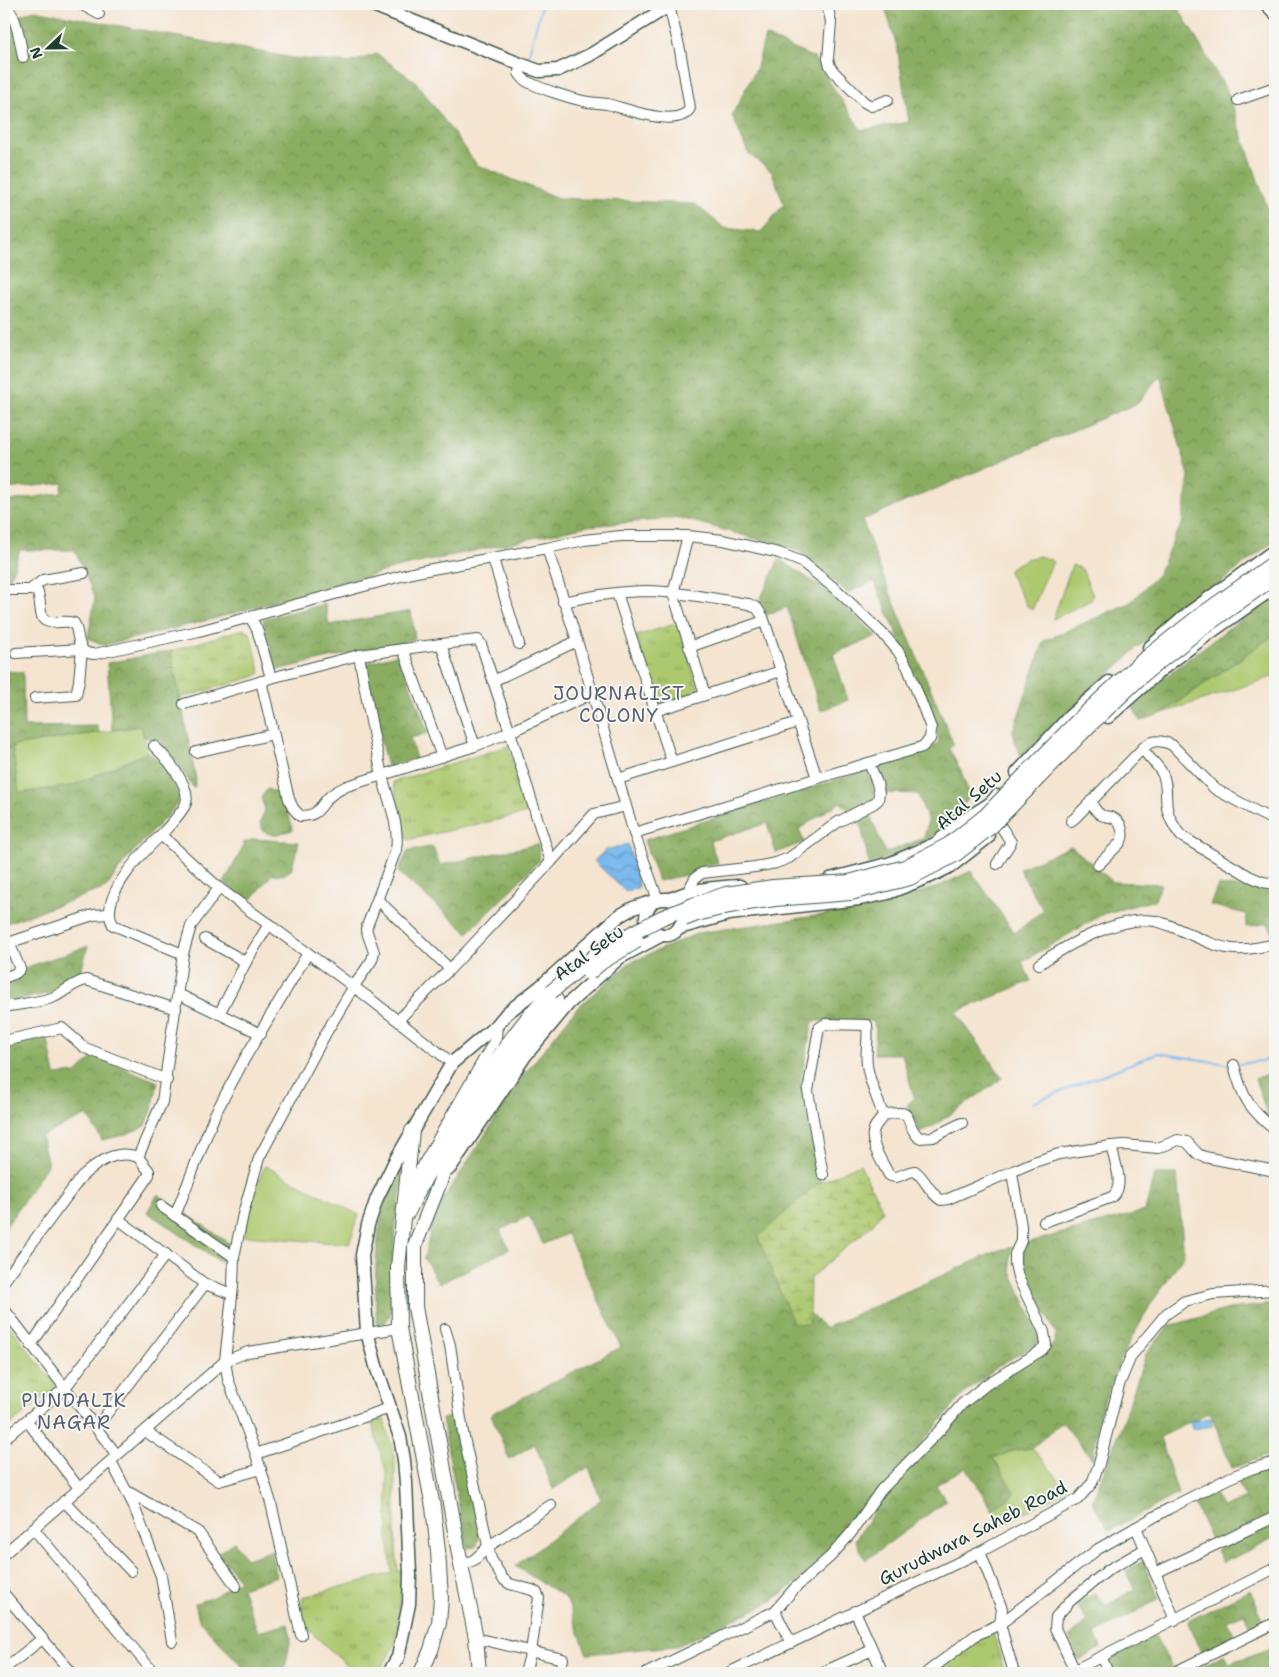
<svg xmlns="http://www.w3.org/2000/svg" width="1279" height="1677" viewBox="0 0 1279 1677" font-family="'Shantell Sans',sans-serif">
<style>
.green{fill:#adc96f;stroke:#668352}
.forest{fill:url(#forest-crowns);stroke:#54754b}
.wetland{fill:url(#wetland-marsh);stroke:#668352}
.park{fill:url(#park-tufts);stroke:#668352}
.water{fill:url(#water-waves);stroke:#4c7c92}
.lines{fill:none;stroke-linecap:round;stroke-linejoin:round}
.stream{stroke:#7abaef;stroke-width:2}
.minor-casing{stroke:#3f564b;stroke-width:12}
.major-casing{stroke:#3f564b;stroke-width:15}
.highway-casing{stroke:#3f564b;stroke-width:16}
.minor{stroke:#fff;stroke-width:10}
.major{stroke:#fff;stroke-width:12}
.highway{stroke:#fff;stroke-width:14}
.highway-bridge-casing{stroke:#3f564b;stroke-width:16;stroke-linecap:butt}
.highway-bridge{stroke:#fff;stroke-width:14}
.labels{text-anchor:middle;stroke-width:4;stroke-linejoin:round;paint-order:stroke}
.street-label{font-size:18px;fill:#1f3d34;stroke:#f6f6f2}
.neighbourhood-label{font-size:19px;letter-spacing:1px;fill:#596070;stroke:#f6f6f2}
</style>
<defs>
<pattern id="forest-crowns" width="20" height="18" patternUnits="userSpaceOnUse" patternTransform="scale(1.25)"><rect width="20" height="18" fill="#8aad62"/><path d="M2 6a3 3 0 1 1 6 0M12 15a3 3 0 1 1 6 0" fill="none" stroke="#708e52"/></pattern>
<pattern id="wetland-marsh" width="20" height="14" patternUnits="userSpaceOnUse" patternTransform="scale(1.25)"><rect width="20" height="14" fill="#adc96f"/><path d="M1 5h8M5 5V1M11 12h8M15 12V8" fill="none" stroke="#8ca45c"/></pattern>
<pattern id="park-tufts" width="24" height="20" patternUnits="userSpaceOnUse" patternTransform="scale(1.25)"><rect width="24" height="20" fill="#adc96f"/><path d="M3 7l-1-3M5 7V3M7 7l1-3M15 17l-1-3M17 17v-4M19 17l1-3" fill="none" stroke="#8ca45c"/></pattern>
<pattern id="water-waves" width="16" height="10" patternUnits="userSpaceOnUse" patternTransform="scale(1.25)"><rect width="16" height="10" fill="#7abaef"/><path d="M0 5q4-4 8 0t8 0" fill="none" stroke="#6398c2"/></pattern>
</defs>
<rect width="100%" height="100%" fill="#f6f6f2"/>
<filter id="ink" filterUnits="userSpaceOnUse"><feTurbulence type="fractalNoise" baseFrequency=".02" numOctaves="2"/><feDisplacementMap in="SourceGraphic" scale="10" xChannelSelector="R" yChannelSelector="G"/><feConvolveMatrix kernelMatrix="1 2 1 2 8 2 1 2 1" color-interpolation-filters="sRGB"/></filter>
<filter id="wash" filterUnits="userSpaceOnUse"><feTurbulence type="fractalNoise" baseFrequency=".0096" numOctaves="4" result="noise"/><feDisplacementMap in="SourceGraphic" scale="20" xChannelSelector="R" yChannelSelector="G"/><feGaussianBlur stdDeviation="1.12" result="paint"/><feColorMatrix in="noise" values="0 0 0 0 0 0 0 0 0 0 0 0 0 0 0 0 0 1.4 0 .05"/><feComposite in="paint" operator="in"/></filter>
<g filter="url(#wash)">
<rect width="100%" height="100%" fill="#f5e4d0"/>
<g class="green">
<polygon points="1039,556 1053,561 1032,610 1027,606 1009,572 1010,568 1026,559"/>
<polygon points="1072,565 1082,569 1093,596 1091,600 1053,619"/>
<polygon points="1275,634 1275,676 1163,713"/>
<polygon points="141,726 148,752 72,786 19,793 12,746"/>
<path d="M265 1166 359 1215 349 1244 244 1236C247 1211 255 1189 265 1166Z"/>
<polygon points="1032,1448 1068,1490 1001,1525 992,1510 1015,1494 993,1458 1016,1450"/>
</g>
<g class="forest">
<path d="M884 4H1176L1228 93 1275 230V540L1138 647 1022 757 1016 746 1013 731 1044 641 1131 602 1158 574 1174 538 1182 525 1189 476 1160 375 1138 403 862 520 883 576 954 745 949 748 961 771 970 797C963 805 957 814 950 822 928 844 898 854 869 864L859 816 870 814 885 853 924 838 928 821 918 794 885 793 878 767 934 746 939 741 931 713 874 581 848 593 799 551 681 518 587 526 400 567 209 620 104 645 88 638 95 598 75 550H20L10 578 4 577V502L61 493 63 483 6 489 4 481V22L34 10 293 58 349 63 377 54 416 82 477 165 558 198 695 204 724 228 761 232 784 204 772 172 748 153 732 115 757 67 765 36 814 58 861 130 909 122 897 47Z"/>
<polygon points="779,559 826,590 877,636 833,654 848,700 821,711 787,607 767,615 760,600"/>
<polygon points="1275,594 1275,634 1163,713 1140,721 1131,703 1254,609"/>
<polygon points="325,604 329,625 411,611 415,639 276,670 263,619"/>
<polygon points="171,651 196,779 194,789 176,761 161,742 144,737 141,726 112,730 107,663"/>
<polygon points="399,654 428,733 410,738 416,759 387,767 363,664"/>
<polygon points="4,671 23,672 24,727 97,726 99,732 12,746 19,793 72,786 148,752 164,766 180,797 175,807 126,860 106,888 4,924"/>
<polygon points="868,770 873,787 873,798 849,811 840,802 799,829 804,842 776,853 767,823 710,841 718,864 704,866 694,873 658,881 644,840"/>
<polygon points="267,789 279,794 286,806 293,830 273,835 264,832 260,823 265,810 261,798"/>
<polygon points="254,839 299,842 291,870 283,875 272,874 249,903 224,883 242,849 243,843"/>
<polygon points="538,844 540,860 468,933 398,872 408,850 433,847 440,865"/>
<polygon points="1071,846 1113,882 1161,884 1155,900 1103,914 1022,962 1031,981 956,1012 1003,1078 932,1127 920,1132 907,1105 914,1097 902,1054 874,1054 876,1029 872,1021 813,1021 800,1083 821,1181 788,1247 801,1304 825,1328 999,1250 1012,1247 1010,1260 1011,1272 1040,1334 1041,1341 1000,1365 964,1394 808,1574 769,1603 677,1646 587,1654 566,1598 515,1566 601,1500 589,1467 553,1489 535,1444 509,1459 491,1414 621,1347 567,1234 543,1244 529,1216 500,1230 509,1249 439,1284 424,1258 435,1212 523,1076 577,1008 629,963 698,933 864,909 935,888 971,871 1015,933 1043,910 1019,869"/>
<polygon points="1218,885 1275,892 1275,933 1273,934 1268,923 1246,927 1246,914 1210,905"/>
<polygon points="88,946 80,975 77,978 51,993 4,1003 4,975"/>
<polygon points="47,1035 55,1075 76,1073 95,1056 158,1082 152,1110 146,1126 124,1135 102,1140 87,1115 41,1136 48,1164 4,1230 4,1046"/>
<polygon points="1275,1071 1275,1121 1268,1116 1255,1079"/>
<path d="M403 1162 406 1164 395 1222 391 1312 385 1323 377 1324C374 1290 375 1241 383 1208 387 1193 396 1177 403 1162Z"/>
<polygon points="1154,1174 1177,1174 1184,1255 1151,1304 1122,1356 1099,1414 1093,1460 1062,1422 1032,1448 1016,1450 993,1458 1015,1494 992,1510 966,1467 936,1485 946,1501 866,1560 855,1540 887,1492 933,1444 964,1406 991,1384 1049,1348 1054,1343 1056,1334 1022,1267 1026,1243 1145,1211"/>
<polygon points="158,1194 229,1243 226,1266 147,1212"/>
<polygon points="1275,1304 1275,1454 1266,1456 1232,1468 1210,1412 1160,1437 1178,1494 1109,1531 1092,1501 1120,1431 1146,1354 1169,1326 1229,1309"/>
<polygon points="455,1416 480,1536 476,1547 467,1548 442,1419"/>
<polygon points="1275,1468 1275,1512 1212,1542 1194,1504 1215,1494 1223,1508 1245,1498 1236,1478"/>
<polygon points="1275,1522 1275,1537 1223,1563 1217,1550"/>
<polygon points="234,1542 246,1559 270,1551 277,1576 242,1588 258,1632 288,1624 291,1638 284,1673 248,1673 199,1620 195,1603 213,1597 240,1580 218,1553"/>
<polygon points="1143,1561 1159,1599 1095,1634 1101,1648 1079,1660 1069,1637 1087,1620 1076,1605 1095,1593 1106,1606 1134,1589 1126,1571"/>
<polygon points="1250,1590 1265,1623 1251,1629 1244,1614 1228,1620 1235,1637 1202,1653 1188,1621"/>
<polygon points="1155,1636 1172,1667 1161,1673 1113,1673 1107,1661"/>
<polygon points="1275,1647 1275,1673 1188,1673 1225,1654 1229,1663"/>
</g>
<polygon class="wetland" points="860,1164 883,1211 871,1226 810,1278 809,1324 793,1323 758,1237 817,1184"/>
<g class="park">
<polygon points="678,623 699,691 658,704 636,636"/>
<polygon points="243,629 250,633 261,673 253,677 180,698 171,651"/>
<polygon points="508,746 528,813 407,840 393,782"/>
<polygon points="4,1319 57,1387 4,1430"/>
<polygon points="384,1419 395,1459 395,1533 398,1572 403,1571 395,1645 378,1673 355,1673 300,1622 303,1597 392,1573 388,1539 387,1475 372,1423"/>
<polygon points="993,1633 1005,1673 935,1673 978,1639"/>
</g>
<g class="water">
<polygon points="628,844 639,887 626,892 594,861 606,850"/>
<polygon points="1211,1418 1212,1426 1192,1429 1190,1421"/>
</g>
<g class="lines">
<g class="stream">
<polyline points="527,61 542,4"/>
<polyline points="1239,1064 1275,1059"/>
<polyline points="1032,1103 1158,1053 1232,1065"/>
</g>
</g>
</g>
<g filter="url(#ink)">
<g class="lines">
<defs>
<g id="minor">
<polyline points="80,4 99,14"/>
<polyline points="827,4 831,22 828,59 830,66 834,72 864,102 871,106 888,100"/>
<path d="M4 6C17 11 20 44 23 57"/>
<path d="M520 64 519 73C521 76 523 79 526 81 541 89 572 99 588 102 594 103 601 103 607 104 625 108 679 130 690 108L680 50 669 6"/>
<polyline points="1238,100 1275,87"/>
<polyline points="688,536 673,593 705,695"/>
<polyline points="547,548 577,641 634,833 658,900"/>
<polyline points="493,559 519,644"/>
<path d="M4 590H30L37 591C42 599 38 618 46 621 54 625 65 619 74 623 81 635 74 654 95 654L199 631 250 617 257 629 271 678 359 655C366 695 373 736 382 775 388 800 400 825 396 850L366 929 374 952 372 960 354 986 326 1033 259 1158 243 1214 234 1257 233 1286 225 1361 228 1379 256 1454 271 1503 301 1635"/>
<polyline points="30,590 43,580 84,573"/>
<polyline points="617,593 672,762"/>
<path d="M563 602C591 596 619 591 648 591 682 592 715 599 749 604L757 608 763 617 817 778"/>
<polyline points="250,617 416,572 547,548 584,540 621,536 688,536 723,540 779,553 802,562 838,591 885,636 898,651 908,668 931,728 930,739 922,747 634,833"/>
<polyline points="689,647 764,621"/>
<polyline points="403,649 442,757"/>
<polyline points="16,653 82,649 79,681 76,695 35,698"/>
<polyline points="359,655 441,644 478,640 481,644 510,732 475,746 441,644"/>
<path d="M261 681 289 799 293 808 300 816C319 816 318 808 329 797 334 792 341 789 347 786L475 746"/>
<polyline points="493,681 577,641"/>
<polyline points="184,704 266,680"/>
<polyline points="655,711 781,671"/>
<path d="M154 746C166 757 191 786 186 803 183 812 168 827 161 835L219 888 365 995 452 1063"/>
<path d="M1143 748C1147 758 1157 763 1162 773 1168 784 1165 796 1167 808 1169 819 1174 827 1181 836L1249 876 1263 882 1275 884"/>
<polyline points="196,752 274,734"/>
<polyline points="618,779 798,722"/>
<path d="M1091 801C1093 806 1096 812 1101 815 1105 817 1109 816 1113 818 1122 821 1125 836 1120 843L1098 865"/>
<path d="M1071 821 1075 818 1143 748C1152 739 1161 740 1172 745L1215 789 1259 813 1269 818 1275 819"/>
<path d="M161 835C142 853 98 897 113 925L183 954"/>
<polyline points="551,862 510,732 591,694"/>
<polyline points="997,864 1011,842 1000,825"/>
<polyline points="687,893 695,878 702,873 755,867 776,863 789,858 838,822 873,804 878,800 879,793 877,783 869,763"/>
<polyline points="378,900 450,969 398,1020"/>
<polyline points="205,939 246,962"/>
<path d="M1039 964C1067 945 1120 915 1155 921 1166 923 1177 929 1187 933 1225 950 1235 954 1275 944"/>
<polyline points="450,969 551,862 594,814 626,806"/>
<polyline points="4,978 16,973 20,969 11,947 11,943 14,941 93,915 109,914"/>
<polyline points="178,994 261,1034"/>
<path d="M4 1007C20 1004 39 1003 54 997 65 992 74 982 86 980L176 1009"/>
<polyline points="219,1014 246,962 269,924"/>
<polyline points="4,1041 62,1028 85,1048 167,1080"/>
<path d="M1234 1065C1242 1097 1249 1109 1275 1130"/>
<path d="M883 1115C918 1108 901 1119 919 1138L933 1137 962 1123"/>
<path d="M823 1175 808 1091 819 1028 825 1024 867 1025C869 1039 865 1052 867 1065 869 1082 878 1099 883 1115 881 1121 876 1123 874 1129 868 1142 883 1163 889 1175 898 1181 905 1171 915 1171 926 1179 929 1193 941 1200L948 1199 1034 1162 1059 1154 1111 1146 1124 1145 1158 1148 1178 1140 1187 1142 1198 1154 1205 1157 1275 1171"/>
<polyline points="418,1189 417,1181 419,1172 496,1038 497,1025"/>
<polyline points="161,1206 234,1257"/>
<polyline points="175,1216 215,1114 245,1058 308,953"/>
<polyline points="118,1219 205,1284 232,1294"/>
<path d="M1044 1222 1112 1197C1126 1186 1114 1161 1111 1146"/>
<path d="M4 1281 82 1176C98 1162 116 1149 138 1157L162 1102 183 954 191 926 219 888"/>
<polyline points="4,1309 117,1455"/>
<polyline points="445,1329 450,1345 463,1433 491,1559 503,1579 510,1584 532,1590 537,1593 539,1598 531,1651 525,1673"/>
<polyline points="31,1345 149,1175 149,1171 138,1157"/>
<polyline points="27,1421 79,1488"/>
<polyline points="96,1428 205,1284"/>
<polyline points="145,1431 219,1481 261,1469"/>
<polyline points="4,1439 65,1388 166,1254"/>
<polyline points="256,1454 390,1408"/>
<polyline points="111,1461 133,1504 161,1576 172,1641"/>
<polyline points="127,1491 198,1532 236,1586"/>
<polyline points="64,1501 131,1571"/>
<polyline points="1136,1527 1175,1620"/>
<polyline points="33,1528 154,1673"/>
<polyline points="980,1552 1002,1609 1000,1624 1014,1673"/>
<polyline points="4,1554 225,1361 248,1352 399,1328"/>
<polyline points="461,1565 474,1560 489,1546 551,1505"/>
<polyline points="1155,1573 1275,1517"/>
<polyline points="4,1594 72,1673"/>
<polyline points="855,1611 883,1673"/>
<polyline points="476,1638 563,1659 559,1673"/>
<polyline points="791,1643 775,1611 794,1589 831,1556 851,1533 881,1490 940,1430 962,1404 987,1384 1042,1350 1046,1345 1044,1332 1018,1277 1015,1264 1015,1254 1021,1241 1021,1226 1012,1173"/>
<polyline points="1102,1658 1108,1673"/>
<polyline points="4,1669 42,1639"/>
<polyline points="1075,1671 1055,1628 1056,1617 1069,1602 1108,1570 1145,1549"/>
<polyline points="647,1673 775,1611"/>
<polyline points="728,1673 980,1552 1078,1499 1092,1483 1099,1464 1119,1385 1131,1356 1166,1314 1185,1301 1213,1294 1275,1290"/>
<polyline points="821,1673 872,1650"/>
<polyline points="926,1673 976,1635 1000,1624 1098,1549 1170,1508 1229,1478 1251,1469 1275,1462"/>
<polyline points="1069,1673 1275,1568"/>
<polyline points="1173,1673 1275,1623"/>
</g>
<g id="major">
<polyline points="370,4 520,64 539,71 558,70 590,55 672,4"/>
<polyline points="1266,4 1275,13"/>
<polyline points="1149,648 1190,612 1275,550"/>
<polyline points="1108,717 1162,669 1208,634 1275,587"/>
<polyline points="1017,773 1069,717 1109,682"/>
<polyline points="830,879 891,863 935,844 966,819 991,803 997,796"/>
<path d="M669 899C695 910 679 944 657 933 651 930 647 924 646 918 646 911 649 905 654 901 659 898 664 899 669 899 675 898 681 894 687 893 704 888 723 887 740 886"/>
<polyline points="679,928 729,914 859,899 888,893 931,876 951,866 988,837"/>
<polyline points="450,1168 525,1056 569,1003 619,958 662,935"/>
<polyline points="389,1673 398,1657 409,1604 410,1574 406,1483 404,1460 400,1437 376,1366 367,1332 362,1255 368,1225 377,1198 395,1161 452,1063 497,1025 507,1013 540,987 619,916 633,908 654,901"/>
</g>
<g id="highway">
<polyline points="412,1131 398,1267 399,1328 433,1507 438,1551 441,1598 439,1623 431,1650 421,1673"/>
<path d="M408 1212C425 1175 447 1140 468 1106 493 1065 518 1025 551 992"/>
<polyline points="479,1673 476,1638 461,1565 415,1307 415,1245 440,1182 445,1163 504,1070 556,1000"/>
</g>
</defs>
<use href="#minor" class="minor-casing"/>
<use href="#major" class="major-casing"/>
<use href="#highway" class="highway-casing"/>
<use href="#minor" class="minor"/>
<use href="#major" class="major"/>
<use href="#highway" class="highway"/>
<defs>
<g id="highway-bridge">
<polyline points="684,919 697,914 729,906 775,899 851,893 910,878 955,855 993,825 1087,728 1144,674 1201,629 1275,577"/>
<polyline points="589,973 602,962 637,941"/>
<polyline points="551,992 597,954 627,936 661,918 693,905 726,894 773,887 849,882 905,867 948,845 985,816 1079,719 1137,665 1194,620 1275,562"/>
</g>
</defs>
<use href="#highway-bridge" class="highway-bridge-casing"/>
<use href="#highway-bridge" class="highway-bridge"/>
</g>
</g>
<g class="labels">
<g class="street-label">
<text transform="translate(969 800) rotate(-41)" y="6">Atal Setu</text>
<text transform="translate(589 953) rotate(-36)" y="6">Atal Setu</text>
<text transform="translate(973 1533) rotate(-27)" y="6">Gurudwara Saheb Road</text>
</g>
<g class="neighbourhood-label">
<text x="619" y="700">JOURNALIST<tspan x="619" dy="22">COLONY</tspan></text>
<text x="74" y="1407">PUNDALIK<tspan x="74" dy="22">NAGAR</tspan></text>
</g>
</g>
<rect width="1279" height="1677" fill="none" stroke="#f6f6f2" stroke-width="20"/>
<g transform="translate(48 48) rotate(248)" stroke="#f6f6f2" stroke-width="4" paint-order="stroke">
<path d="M0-4L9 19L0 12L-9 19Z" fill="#1f3d34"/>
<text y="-8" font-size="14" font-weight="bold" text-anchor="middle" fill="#1f3d34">N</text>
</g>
</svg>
